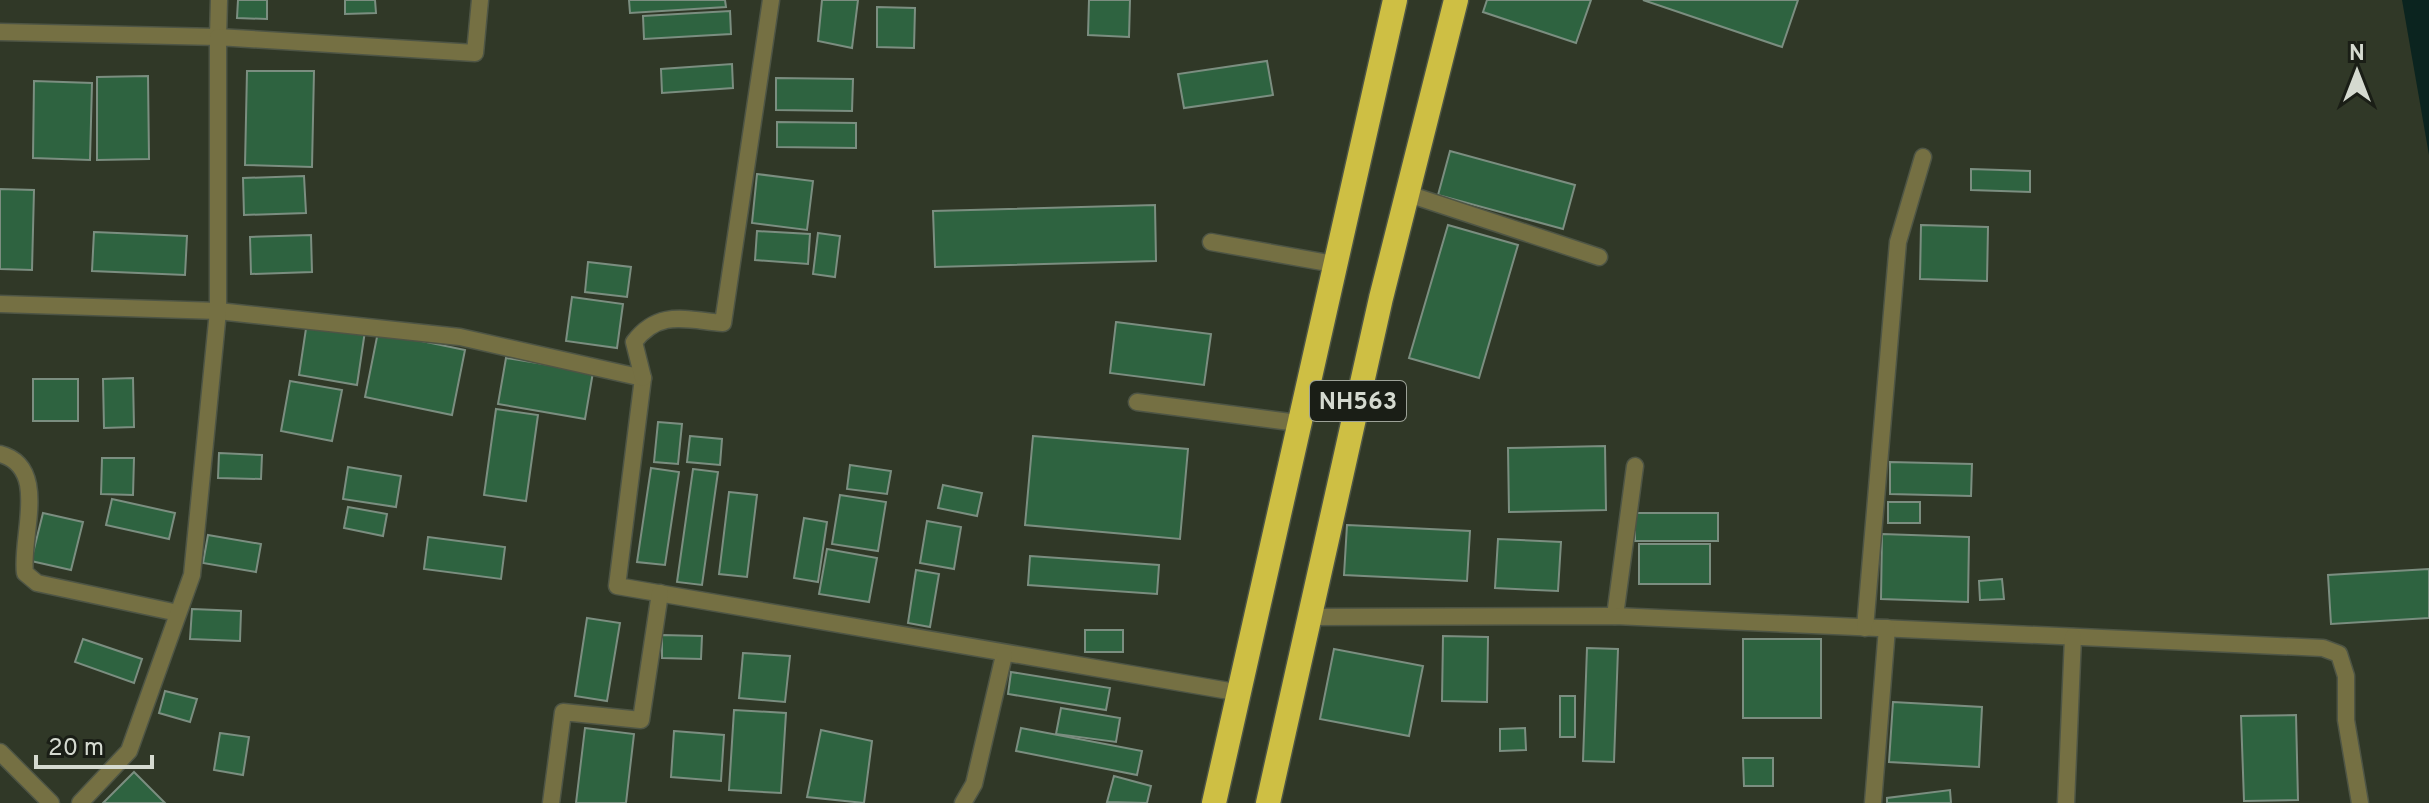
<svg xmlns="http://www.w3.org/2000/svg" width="2429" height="803" viewBox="0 0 2429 803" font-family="Overpass,sans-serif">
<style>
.water{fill:#0b241f}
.building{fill:#2e6340;stroke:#7b8e80;stroke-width:2}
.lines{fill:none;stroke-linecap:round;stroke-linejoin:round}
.street-casing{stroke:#4e5545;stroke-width:19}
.highway-casing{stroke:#4e5545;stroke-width:27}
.street{stroke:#757043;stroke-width:16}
.highway{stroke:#cebf44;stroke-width:24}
.labels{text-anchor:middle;stroke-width:6;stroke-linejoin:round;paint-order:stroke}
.shield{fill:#1a1e16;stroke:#9da298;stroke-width:2}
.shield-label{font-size:24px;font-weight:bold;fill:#d5dad0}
</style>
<rect width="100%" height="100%" fill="#303827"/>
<polygon class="water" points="2402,0 2429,0 2429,155"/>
<g class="building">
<polygon points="238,0 267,0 267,19 237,18"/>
<polygon points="345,0 375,0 376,13 345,14"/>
<polygon points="629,0 725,0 726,7 630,13"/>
<polygon points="822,0 858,0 852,48 818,41"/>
<polygon points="1089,0 1130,0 1129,37 1088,35"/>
<polygon points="1487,0 1591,0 1576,43 1483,12"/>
<polygon points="1643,0 1798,0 1782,47"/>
<polygon points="877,7 915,8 914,48 877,47"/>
<polygon points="730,11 731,34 644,39 643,16"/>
<polygon points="1267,61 1273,95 1184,108 1178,74"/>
<polygon points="732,64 733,88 662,93 661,69"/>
<polygon points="247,71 314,71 312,167 245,165"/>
<polygon points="148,76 149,159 97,160 97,77"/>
<polygon points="776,78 853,79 852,111 776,110"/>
<polygon points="34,81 92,83 90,160 33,158"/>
<polygon points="777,122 856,123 856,148 777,147"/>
<polygon points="1450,151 1575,185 1563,229 1438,195"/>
<polygon points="1971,169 2030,171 2030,192 1971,190"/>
<polygon points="757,174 813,181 807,230 752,223"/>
<polygon points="304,176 306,213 244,215 243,178"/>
<polygon points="0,189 34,190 32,270 0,269"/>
<polygon points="1155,205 1156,261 935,267 933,211"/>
<polygon points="1448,225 1518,245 1479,378 1409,358"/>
<polygon points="1921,225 1988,227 1987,281 1920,279"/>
<polygon points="757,231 810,234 808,264 755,260"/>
<polygon points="94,232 187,236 185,275 92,271"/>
<polygon points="818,233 840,236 835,277 813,274"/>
<polygon points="311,235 312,272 251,274 250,237"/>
<polygon points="588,262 631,267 627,297 585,292"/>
<polygon points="572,297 623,304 617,348 566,341"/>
<polygon points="307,322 365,331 357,385 299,375"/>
<polygon points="1116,322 1211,334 1204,385 1110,373"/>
<polygon points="378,332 465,350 452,415 365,397"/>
<polygon points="506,358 593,372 585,419 498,404"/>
<polygon points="133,378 134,427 104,428 103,379"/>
<rect x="33" y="379" width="45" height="42"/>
<polygon points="290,381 342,390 332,441 281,431"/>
<polygon points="496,409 538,415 526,501 484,495"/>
<polygon points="658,422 682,424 678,464 654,462"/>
<polygon points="690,436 722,439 720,465 687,462"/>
<polygon points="1033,436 1188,449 1180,539 1025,525"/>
<polygon points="1605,446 1606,510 1509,512 1508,448"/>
<polygon points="219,453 262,455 261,479 218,478"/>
<polygon points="102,458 134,458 133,495 101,494"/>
<polygon points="1890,462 1972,464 1971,496 1890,494"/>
<polygon points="850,465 891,471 887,494 847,489"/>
<polygon points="348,467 401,476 396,507 343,499"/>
<polygon points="651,468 679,472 665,565 637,562"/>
<polygon points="693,469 718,472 702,585 677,582"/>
<polygon points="943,485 982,493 977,516 938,508"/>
<polygon points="729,492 757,495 747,577 719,574"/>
<polygon points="840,495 886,502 878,551 832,544"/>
<polygon points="112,499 175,513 169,539 106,525"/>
<rect x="1888" y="502" width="32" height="21"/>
<polygon points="348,507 387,514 383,536 344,528"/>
<polygon points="43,513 83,522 71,570 31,561"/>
<rect x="1635" y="513" width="83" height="28"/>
<polygon points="804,518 827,522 818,582 794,578"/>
<polygon points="927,521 961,527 954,569 920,563"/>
<polygon points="1347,525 1470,531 1467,581 1344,575"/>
<polygon points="1882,534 1969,537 1968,602 1881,599"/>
<polygon points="208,535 261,544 256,572 203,563"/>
<polygon points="428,537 505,547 501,579 424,569"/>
<polygon points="1498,539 1561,542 1558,591 1495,588"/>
<rect x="1639" y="544" width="71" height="40"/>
<polygon points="827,549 877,558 869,602 819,594"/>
<polygon points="1030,556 1159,565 1157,594 1028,585"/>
<polygon points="2429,569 2429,618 2331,624 2328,575"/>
<polygon points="916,570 939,574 930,627 908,623"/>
<polygon points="2002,579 2004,599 1980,600 1979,581"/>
<polygon points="192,609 241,611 240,641 190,639"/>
<polygon points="587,618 620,623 607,701 575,696"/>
<rect x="1085" y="630" width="38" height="22"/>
<polygon points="662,635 702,636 701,659 662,658"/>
<polygon points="1443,636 1488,637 1487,702 1442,701"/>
<polygon points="83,639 142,659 134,683 75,662"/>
<rect x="1743" y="639" width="78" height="79"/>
<polygon points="1587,648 1618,649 1614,762 1583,761"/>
<polygon points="1334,649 1423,666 1409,736 1320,719"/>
<polygon points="743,653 790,656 785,702 739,698"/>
<polygon points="1011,672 1110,688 1106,710 1008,694"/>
<polygon points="165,691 197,699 190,722 159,713"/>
<rect x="1560" y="696" width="15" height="41"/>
<polygon points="1893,702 1982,707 1979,767 1889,762"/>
<polygon points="1061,708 1120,718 1116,742 1056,734"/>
<polygon points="734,710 786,713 781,793 729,790"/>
<polygon points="2296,715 2298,800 2244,801 2241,716"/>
<polygon points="585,728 634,734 626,803 576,803"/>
<polygon points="1021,728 1142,751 1137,775 1016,751"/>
<polygon points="1525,728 1526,750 1500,751 1500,729"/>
<polygon points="821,730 872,741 864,803 807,797"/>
<polygon points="674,731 724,735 721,781 671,777"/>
<polygon points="220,733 249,737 243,775 214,770"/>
<polygon points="1743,758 1773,758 1773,786 1744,786"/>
<polygon points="134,772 165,803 103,803"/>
<polygon points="1114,776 1151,786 1147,803 1107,802"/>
<polygon points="1950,790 1951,803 1887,803 1887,798"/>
</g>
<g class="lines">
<defs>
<g id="street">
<polyline points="0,32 218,37 219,0"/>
<polyline points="1408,194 1599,257"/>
<polyline points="1211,242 1334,264"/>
<polyline points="0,304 218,311 460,337 643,378 617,586 1241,693"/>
<path d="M643 378 634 342C659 309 686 320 723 323L771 0"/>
<polyline points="1137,402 1298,423"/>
<path d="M0 454C50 467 20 537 25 573L37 583 178 613"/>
<polyline points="1615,616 1635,466"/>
<polyline points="1312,617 1615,616 2323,648 2339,654 2346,676 2346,720 2360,803"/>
<polyline points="1865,628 1898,242 1923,157"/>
<polyline points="0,752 51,803"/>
<polyline points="80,803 129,751 192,575 218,311 218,37 475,53 480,0"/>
<polyline points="551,803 563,712 641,720 660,593"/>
<polyline points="963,803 974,784 1004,655"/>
<polyline points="1873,803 1887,628 1879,628"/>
<polyline points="2066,803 2073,637"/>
</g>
<g id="highway">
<polyline points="1214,803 1395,0"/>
<polyline points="1268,803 1381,298 1456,0"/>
</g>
</defs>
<use href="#street" class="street-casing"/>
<use href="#highway" class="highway-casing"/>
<use href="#street" class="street"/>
<use href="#highway" class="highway"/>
</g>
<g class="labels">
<rect class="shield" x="1310" y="381" width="96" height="40" rx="6"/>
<g class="shield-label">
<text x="1358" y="409">NH563</text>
</g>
</g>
<g transform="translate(2357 72)" stroke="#1a1e16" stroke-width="6" paint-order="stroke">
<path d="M0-6L14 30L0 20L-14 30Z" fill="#d5dad0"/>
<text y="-12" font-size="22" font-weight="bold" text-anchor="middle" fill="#d5dad0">N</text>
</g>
<path d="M36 755v12h116v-12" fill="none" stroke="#d5dad0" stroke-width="4"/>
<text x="48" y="755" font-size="24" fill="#d5dad0" stroke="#1a1e16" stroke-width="6" paint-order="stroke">20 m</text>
</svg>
